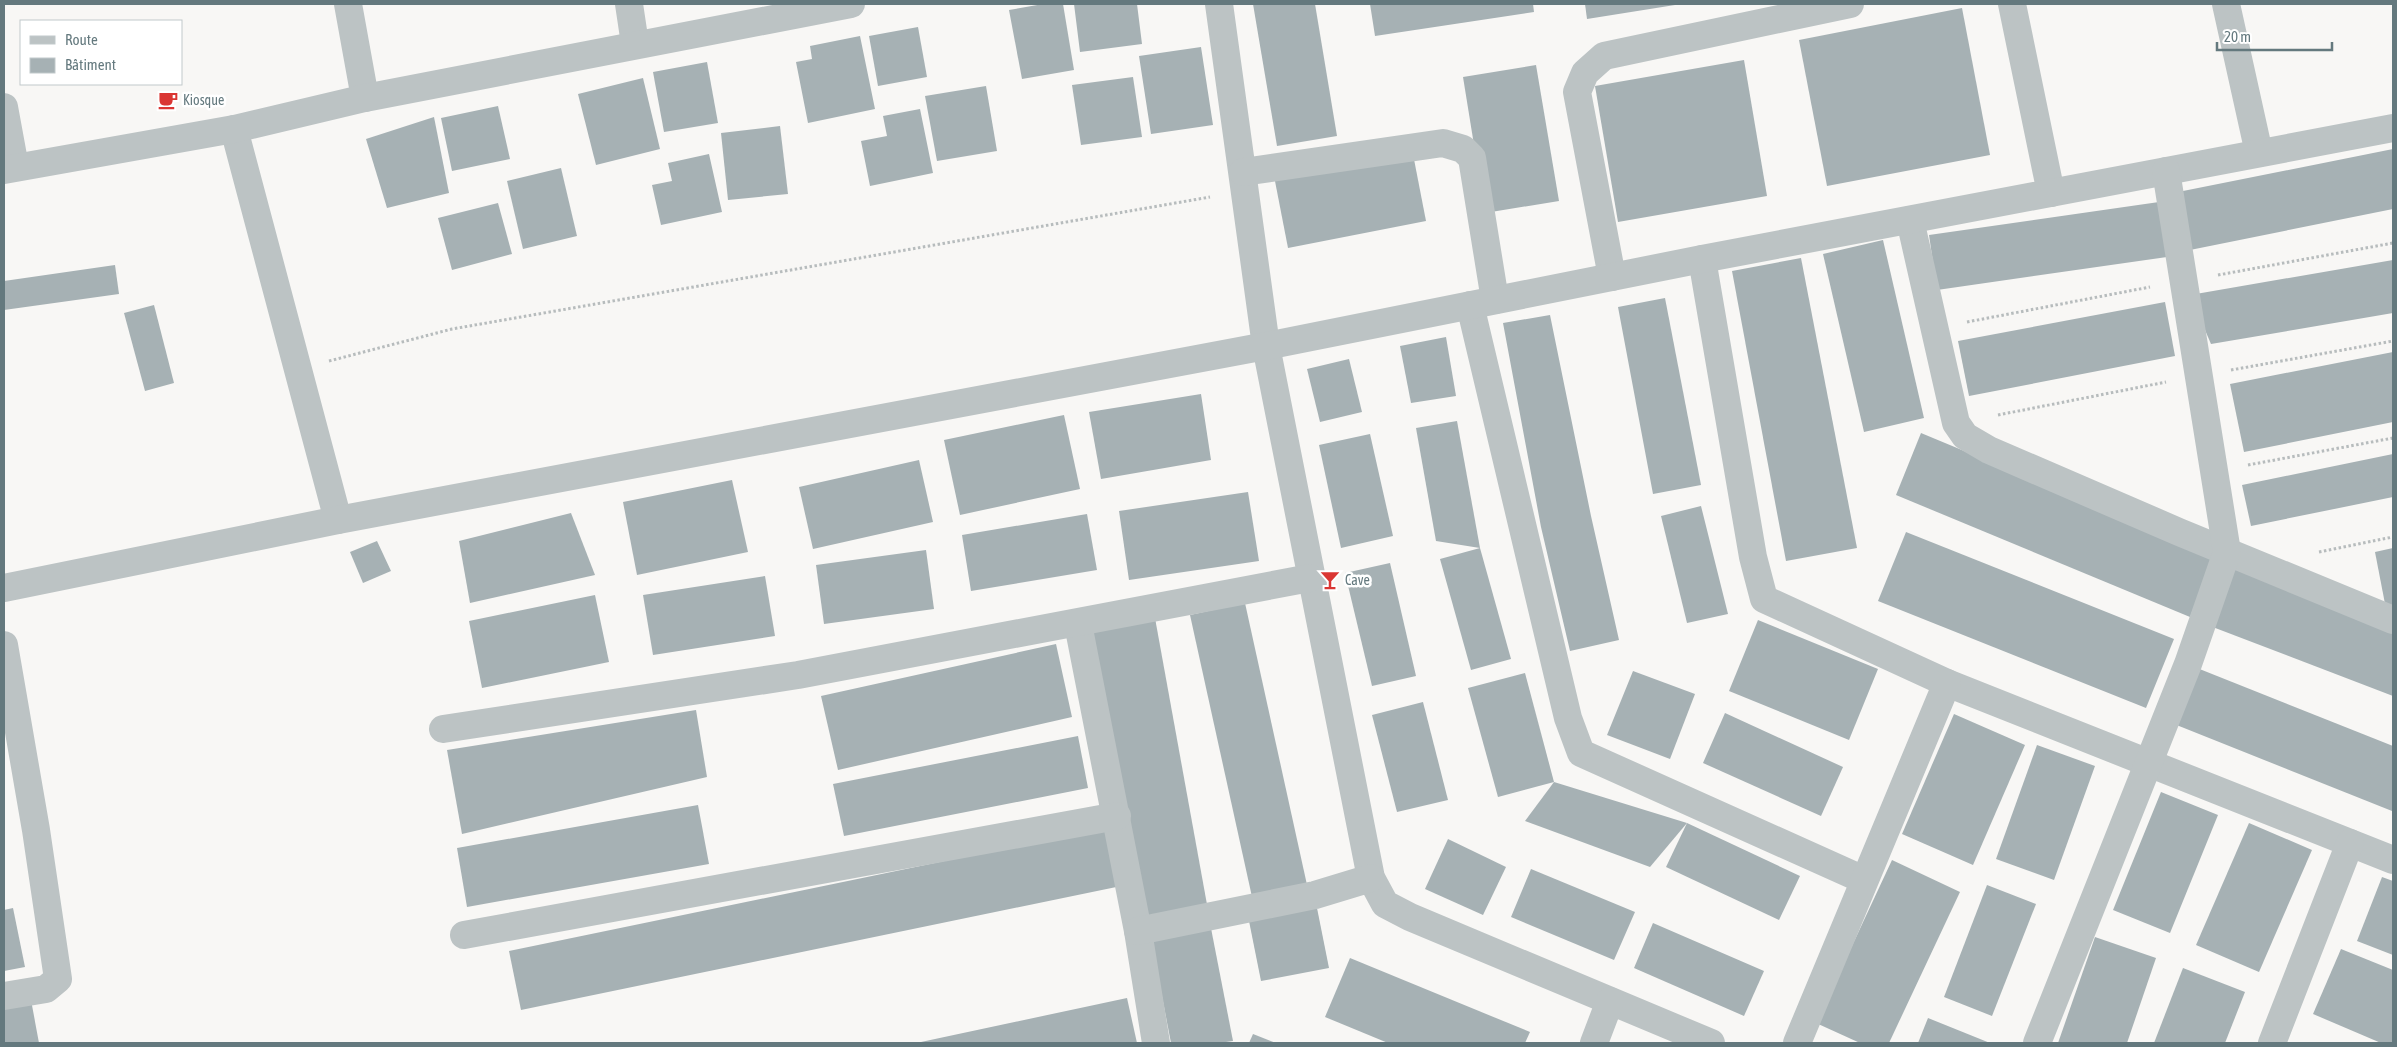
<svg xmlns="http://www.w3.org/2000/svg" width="2397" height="1047" viewBox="0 0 2397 1047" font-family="'Asap Condensed',sans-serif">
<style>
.building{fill:#a6b1b4}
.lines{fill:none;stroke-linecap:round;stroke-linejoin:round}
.path{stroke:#b7bcbd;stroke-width:3;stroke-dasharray:2.5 2.5;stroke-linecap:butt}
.minor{stroke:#bcc3c4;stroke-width:28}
.tertiary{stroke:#bcc3c4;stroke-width:28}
.labels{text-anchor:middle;stroke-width:5;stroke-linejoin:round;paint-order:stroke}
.poi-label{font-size:14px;fill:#64797e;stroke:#fff;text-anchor:start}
</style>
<rect width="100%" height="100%" fill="#f8f7f5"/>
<g class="building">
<polygon points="1043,4 1063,4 1074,70 1022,79 1009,10"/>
<polygon points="1074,4 1137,4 1142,44 1080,52"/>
<polygon points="1253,4 1315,4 1337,136 1277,146"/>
<polygon points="1370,4 1533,4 1534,12 1375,36"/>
<polygon points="1585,4 1675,4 1675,5 1587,19"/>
<polygon points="1962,8 1990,155 1827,186 1799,40"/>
<polygon points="918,27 927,77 878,86 869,36"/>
<polygon points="860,36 875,109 808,123 796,62 812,59 810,46"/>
<polygon points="1201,47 1213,125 1151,134 1139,56"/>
<polygon points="1744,60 1767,196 1618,222 1595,86"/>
<polygon points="707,62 718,123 664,132 653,72"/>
<polygon points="1536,65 1559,201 1485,213 1463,77"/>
<polygon points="1133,77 1142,137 1081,145 1072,85"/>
<polygon points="643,78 660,149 596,165 578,94"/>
<polygon points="986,86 997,151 937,161 925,96"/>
<polygon points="498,106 510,159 452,171 441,118"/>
<polygon points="920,109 933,173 870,186 861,141 887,136 883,116"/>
<polygon points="434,117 449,193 387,208 366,139"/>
<polygon points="780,126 788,194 728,200 721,133"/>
<polygon points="1412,149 1426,221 1288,248 1274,176"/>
<polygon points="2393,149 2393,209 2190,250 2178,192"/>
<polygon points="709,154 722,212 661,225 652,185 672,181 668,163"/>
<polygon points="561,168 577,236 523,249 507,181"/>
<polygon points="2159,202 2167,257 1937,290 1929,235"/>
<polygon points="498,203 512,254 452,270 438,218"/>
<polygon points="1883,240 1924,418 1864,432 1823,254"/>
<polygon points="1801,258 1857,548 1786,561 1732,271"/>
<polygon points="2393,260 2393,313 2211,344 2190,295"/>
<polygon points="115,265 119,294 4,310 4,281"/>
<polygon points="1665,298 1701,485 1653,494 1618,307"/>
<polygon points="2165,302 2175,356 1969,396 1958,341"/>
<polygon points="154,305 174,383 145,391 124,313"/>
<polygon points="1550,315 1591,516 1619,640 1570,651 1541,527 1503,323"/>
<polygon points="1446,337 1456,396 1411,403 1400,346"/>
<polygon points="2393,352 2393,422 2244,452 2230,384"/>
<polygon points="1349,359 1362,412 1320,422 1307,369"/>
<polygon points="1201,394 1211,460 1101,479 1089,412"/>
<polygon points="1064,415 1080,489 960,515 944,440"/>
<polygon points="1457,421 1480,548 1436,541 1416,428"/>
<polygon points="1921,433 2215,555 2190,617 1896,495"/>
<polygon points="1370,434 1393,536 1341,548 1319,445"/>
<polygon points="2393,454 2393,497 2251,526 2242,485"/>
<polygon points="919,460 933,522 813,549 799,487"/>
<polygon points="732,480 748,552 637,575 623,502"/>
<polygon points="1248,492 1259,561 1129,580 1119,511"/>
<polygon points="1701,506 1728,614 1687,623 1661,516"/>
<polygon points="571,513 595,575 470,603 459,541"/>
<polygon points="1087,514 1097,570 971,591 962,535"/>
<polygon points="1906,532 2174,639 2146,708 1878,601"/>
<polygon points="377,541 391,571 363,583 350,552"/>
<polygon points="1480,548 1511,659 1471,670 1440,559"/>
<polygon points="2393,548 2393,607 2386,609 2375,552"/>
<polygon points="926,550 934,609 824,624 816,565"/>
<polygon points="1390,563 1416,676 1372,686 1345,573"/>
<polygon points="2234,566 2393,627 2393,696 2210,626"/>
<polygon points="765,576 775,636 653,655 643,595"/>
<polygon points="595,595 609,662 482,688 469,621"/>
<polygon points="1245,603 1309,894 1254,906 1190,615"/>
<polygon points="1155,618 1208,910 1144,922 1091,630"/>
<polygon points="1758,620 1878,669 1849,740 1729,691"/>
<polygon points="1056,644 1072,717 838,770 821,696"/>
<polygon points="2192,666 2393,746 2392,811 2169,722"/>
<polygon points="1633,671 1695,694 1670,759 1607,735"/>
<polygon points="1525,673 1554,782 1498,797 1468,688"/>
<polygon points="1423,702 1448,800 1397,812 1372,715"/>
<polygon points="696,710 707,777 462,834 447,750"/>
<polygon points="1725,713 1843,767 1821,816 1703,763"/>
<polygon points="1954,714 2025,745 1973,865 1902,834"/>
<polygon points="1078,736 1088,788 844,836 833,784"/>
<polygon points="2037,745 2095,766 2054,880 1996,859"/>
<polygon points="1554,782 1687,823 1650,867 1525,821"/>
<polygon points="2161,792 2218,815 2170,933 2113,910"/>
<polygon points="698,805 709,864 467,907 457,848"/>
<polygon points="1687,823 1800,876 1779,920 1666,867"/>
<polygon points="2249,823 2312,850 2259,972 2196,945"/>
<polygon points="1114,826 1126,885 521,1010 509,951"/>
<polygon points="1448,839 1506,867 1483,915 1425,889"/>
<polygon points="1892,860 1960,892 1889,1043 1860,1043 1816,1023"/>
<polygon points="1531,869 1635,912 1614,960 1511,917"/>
<polygon points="2382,877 2393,881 2393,955 2357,941"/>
<polygon points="1987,885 2036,904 1992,1016 1944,997"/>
<polygon points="13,908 25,967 4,971 4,910"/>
<polygon points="1317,908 1329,968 1261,981 1249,921"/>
<polygon points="1209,918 1233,1041 1219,1043 1171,1043 1149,929"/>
<polygon points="1653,923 1764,971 1744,1016 1634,968"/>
<polygon points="2095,937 2156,958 2127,1043 2058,1043"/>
<polygon points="2341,949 2393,970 2393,1043 2381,1043 2313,1014"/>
<polygon points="1350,958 1530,1032 1525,1043 1388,1043 1325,1017"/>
<polygon points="2183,968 2245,992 2225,1043 2154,1043"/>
<polygon points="1127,998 1137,1043 921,1043 921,1042"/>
<polygon points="31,1000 39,1043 4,1043 4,1005"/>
<polygon points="1928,1018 1990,1043 1918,1043"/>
<polygon points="1253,1034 1276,1043 1249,1043"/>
</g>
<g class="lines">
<g class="path">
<polyline points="2218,275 2393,243"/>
<polyline points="1967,322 2150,287"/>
<polyline points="329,361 452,329 1210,197"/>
<polyline points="2231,370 2393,341"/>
<polyline points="1998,415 2166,382"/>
<polyline points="2248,465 2393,438"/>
<polyline points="2319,552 2393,537"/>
</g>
<g class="minor">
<polyline points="348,4 365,98"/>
<polyline points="629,4 635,44"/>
<polyline points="1219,4 1266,346 1371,878 1385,904 1410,917 1711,1043"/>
<polyline points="2012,4 2051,193"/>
<polyline points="2226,4 2259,153"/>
<polyline points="4,107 15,167"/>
<polyline points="234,129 338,520"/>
<polyline points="1243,172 1443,143 1463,149 1472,158 1495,300"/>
<polyline points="1910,220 1956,423 1965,436 1989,450 2179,532 2393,620"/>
<polyline points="1702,259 1753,557 1764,599 1947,683 2393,860"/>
<polyline points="1612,277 1577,92 1585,73 1604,56 1850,4"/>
<polyline points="1470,305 1568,718 1581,753 1864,880"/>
<polyline points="4,588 338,520 1266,346 1702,259 2393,128"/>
<polyline points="1078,624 1138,931 1156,1043"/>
<polyline points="4,645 36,830 58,979 46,989 4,996"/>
<polyline points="443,729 798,675 1310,578"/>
<polyline points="1138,931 1315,895 1371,878"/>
<polyline points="464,935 1117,816"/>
<polyline points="1594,1043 1610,1001"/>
<polyline points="1797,1043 1947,683"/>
<polyline points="2037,1043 2188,664 2227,552 2166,171"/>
<polyline points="2272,1043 2350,843"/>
</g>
<polyline class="tertiary" points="4,170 234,129 365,98 851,4"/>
</g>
<defs>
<symbol id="cafe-bare" viewBox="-9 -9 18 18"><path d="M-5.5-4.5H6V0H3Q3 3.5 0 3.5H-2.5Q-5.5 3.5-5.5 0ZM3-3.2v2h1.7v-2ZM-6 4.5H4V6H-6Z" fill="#da3633" stroke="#fff" stroke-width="2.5" paint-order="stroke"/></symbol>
<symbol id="bar-bare" viewBox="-9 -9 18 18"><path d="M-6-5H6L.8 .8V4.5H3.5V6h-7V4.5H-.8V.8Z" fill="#da3633" stroke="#fff" stroke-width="2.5" paint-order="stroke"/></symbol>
</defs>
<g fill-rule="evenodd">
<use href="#cafe-bare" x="154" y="86" width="28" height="28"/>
<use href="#bar-bare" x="1316" y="566" width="28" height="28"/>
</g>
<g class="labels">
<g class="poi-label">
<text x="183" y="105">Kiosque</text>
<text x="1345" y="585">Cave</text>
</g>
</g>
<rect width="2397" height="1047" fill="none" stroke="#64797e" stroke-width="10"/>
<rect x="20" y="20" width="162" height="65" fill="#ffffff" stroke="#c1c9cb"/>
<rect x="30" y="36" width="25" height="8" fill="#bcc3c4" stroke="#c1c9cb"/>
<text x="65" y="45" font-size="15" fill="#64797e">Route</text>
<rect x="30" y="58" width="25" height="15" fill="#a6b1b4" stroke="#c1c9cb"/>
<text x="65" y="70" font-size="15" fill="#64797e">Bâtiment</text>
<path d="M2217 42v8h115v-8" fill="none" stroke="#64797e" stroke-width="2.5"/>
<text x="2224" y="42" font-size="15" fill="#64797e" stroke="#ffffff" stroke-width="4" paint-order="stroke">20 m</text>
</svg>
